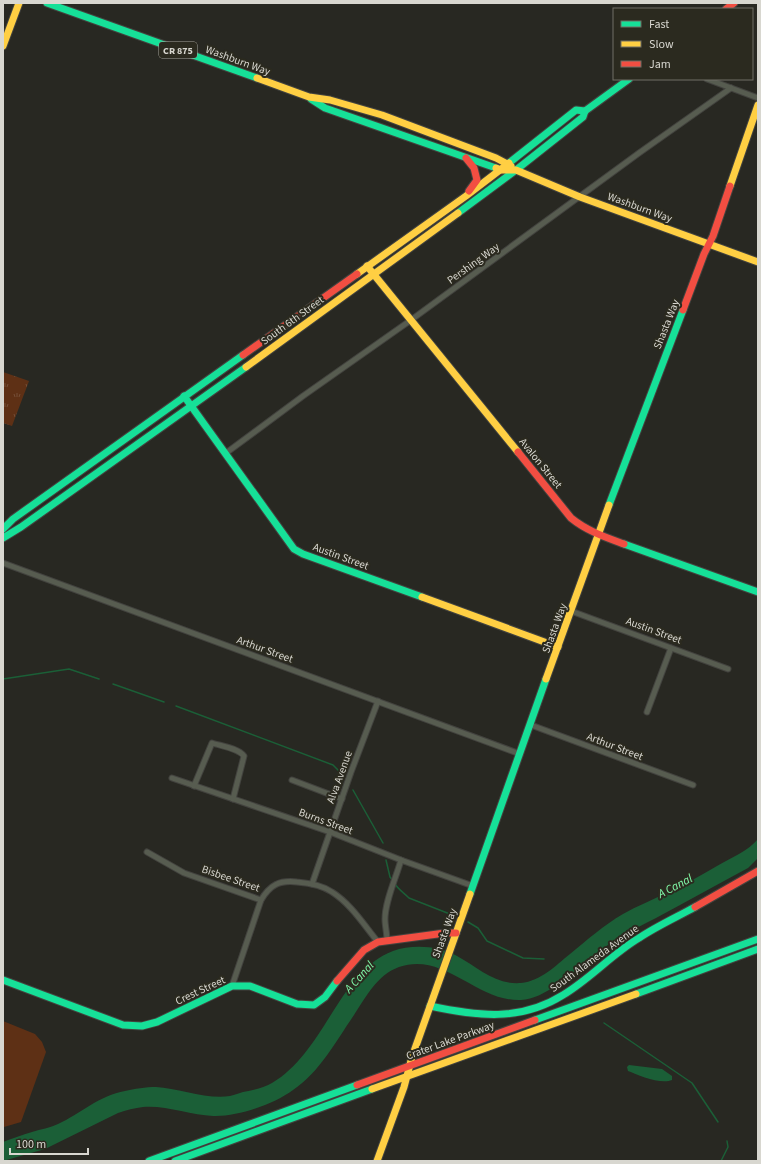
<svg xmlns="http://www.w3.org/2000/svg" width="761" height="1164" viewBox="0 0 761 1164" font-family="'Source Sans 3',sans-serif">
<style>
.grass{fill:url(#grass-tufts)}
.pitch{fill:#5e3015}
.water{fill:#1b5f37}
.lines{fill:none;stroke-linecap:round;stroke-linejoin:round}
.stream{stroke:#1b5f37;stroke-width:1.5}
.street-casing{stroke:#43433f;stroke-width:7}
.fast-casing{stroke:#43433f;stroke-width:9}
.slow-casing{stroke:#43433f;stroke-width:9}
.jam-casing{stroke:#43433f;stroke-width:9}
.street{stroke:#575c50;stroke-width:5}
.fast{stroke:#16e098;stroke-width:7}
.slow{stroke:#ffcf43;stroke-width:7}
.jam{stroke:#f24e42;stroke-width:7}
.labels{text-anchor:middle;stroke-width:4;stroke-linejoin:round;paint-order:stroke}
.shield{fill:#2b2a1f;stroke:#a4a39b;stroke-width:1}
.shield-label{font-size:10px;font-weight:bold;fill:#d8d7d0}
.street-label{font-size:11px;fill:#d8d7d0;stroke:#2b2a1f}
.water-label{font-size:12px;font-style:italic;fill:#80f9aa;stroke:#2b2a1f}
</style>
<defs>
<pattern id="grass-tufts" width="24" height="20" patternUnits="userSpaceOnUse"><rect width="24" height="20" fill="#5e3015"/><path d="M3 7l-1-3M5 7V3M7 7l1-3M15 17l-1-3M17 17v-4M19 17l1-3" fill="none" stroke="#744d36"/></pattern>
</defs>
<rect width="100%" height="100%" fill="#282822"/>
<polygon class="grass" points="3,372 29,381 12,426 3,423"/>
<polygon class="pitch" points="3,1021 35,1034 42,1042 46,1052 21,1122 4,1127"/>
<g class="water">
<path d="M758 839V858L748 868C717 885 687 901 656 918 644 924 632 930 620 937 610 943 599 951 590 959 572 973 545 999 521 1000 477 1002 444 951 399 967 377 975 366 997 354 1015 336 1041 320 1072 293 1090 274 1104 238 1117 213 1116 191 1115 165 1105 143 1107 135 1108 126 1110 118 1113L45 1149 3 1161V1142C13 1138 22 1135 32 1132 41 1129 50 1128 58 1124 80 1114 100 1095 125 1091 134 1089 146 1087 156 1087 178 1088 208 1100 230 1096 235 1095 239 1093 243 1092 254 1090 263 1088 272 1083 325 1052 339 971 393 951 413 944 439 946 457 956 479 968 495 985 521 983 541 981 555 966 570 954 587 940 604 925 623 914 637 906 652 900 667 893 684 885 701 875 717 866 731 858 748 851 758 839Z"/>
<path d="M629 1065 662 1069 672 1076V1080C661 1085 638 1075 628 1071L627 1067Z"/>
</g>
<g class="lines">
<g class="stream">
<polyline points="3,679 69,669 99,679"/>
<polyline points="113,684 164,702"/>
<polyline points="176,706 333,765 343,775"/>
<polyline points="353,790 383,843"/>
<polyline points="386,860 390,877 393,881"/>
<path d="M395 884C399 890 404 893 409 898L455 916"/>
<polyline points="468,922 478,928 487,941 523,958 544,959"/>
<polyline points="604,1023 692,1083 718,1122"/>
<polyline points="721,1161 728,1147 727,1141"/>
</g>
<defs>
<g id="street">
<polyline points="707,79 758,98"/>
<polyline points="226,453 303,396 411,320 639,153 731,88"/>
<polyline points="3,563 520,754"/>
<polyline points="571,611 728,669"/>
<polyline points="647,712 671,648"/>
<polyline points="531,725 693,785"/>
<polyline points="172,778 330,832 401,860 473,886"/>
<polyline points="292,780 342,799"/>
<path d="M194 786 212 743C221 746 238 748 244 756L233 799"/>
<polyline points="147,852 184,873 261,900"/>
<polyline points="312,884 351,772 378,701"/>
<path d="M387 941C387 933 385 926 385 919 385 901 396 878 401 860"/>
<path d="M232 986 261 900C270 885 279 880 297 882 309 883 322 885 332 892 351 904 364 925 378 942"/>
</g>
<g id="fast">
<polyline points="47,3 257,78"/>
<polyline points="311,99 325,108 496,168"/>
<polyline points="509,163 576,110 585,111"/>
<polyline points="516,170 583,117 585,111 629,79"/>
<polyline points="458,213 516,170"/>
<polyline points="184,396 294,549 303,554 422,597"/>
<polyline points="609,505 683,310"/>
<polyline points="3,529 13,519 243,355"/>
<polyline points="3,538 21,527 246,367"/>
<polyline points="624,544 758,592"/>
<polyline points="470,894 546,679"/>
<polyline points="3,980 123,1025 142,1026 157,1022 232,986 250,986 297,1004 314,1005 325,997 337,981"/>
<polyline points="636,994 758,949"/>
<path d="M430 1006C477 1016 520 1022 563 995 590 979 612 954 639 938 657 926 677 917 695 907"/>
<polyline points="535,1020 758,939"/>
<polyline points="149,1161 357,1085"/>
<polyline points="175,1161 372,1089"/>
</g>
<g id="slow">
<polyline points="3,46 19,3"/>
<polyline points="257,78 309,97 330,100 382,115 496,158 511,166"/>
<polyline points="496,168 501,170 516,170 580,197 758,262"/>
<polyline points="730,186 758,105"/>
<polyline points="367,266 518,452"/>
<polyline points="357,274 466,196 509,163"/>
<polyline points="246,367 458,213"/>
<polyline points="422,597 558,647"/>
<polyline points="546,679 609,505"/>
<polyline points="372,1089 636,994"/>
<polyline points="377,1161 404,1087 412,1057 470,894"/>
</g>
<g id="jam">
<polyline points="726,9 734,3"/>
<polyline points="466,158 474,168 477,180 469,191"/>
<polyline points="683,310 704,254 713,236 730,186"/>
<polyline points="243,355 357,274"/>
<path d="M518 452 571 518C587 531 605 537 624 544"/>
<polyline points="695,907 758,871"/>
<polyline points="337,981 364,950 378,942 445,933 456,933"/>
<polyline points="357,1085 535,1020"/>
</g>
</defs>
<use href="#street" class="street-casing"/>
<use href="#fast" class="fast-casing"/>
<use href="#slow" class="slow-casing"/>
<use href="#jam" class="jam-casing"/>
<use href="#street" class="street"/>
<use href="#fast" class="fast"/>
<use href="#slow" class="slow"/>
<use href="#jam" class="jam"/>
</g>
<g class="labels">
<rect class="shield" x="159" y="42" width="38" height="16" rx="3"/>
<g class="shield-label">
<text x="178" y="54">CR 875</text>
</g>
<g class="street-label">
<text transform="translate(238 60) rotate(20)" y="4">Washburn Way</text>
<text transform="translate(640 207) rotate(20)" y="4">Washburn Way</text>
<text transform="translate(473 263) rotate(-36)" y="4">Pershing Way</text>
<text transform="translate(292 320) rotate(-36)" y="4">South 6th Street</text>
<text transform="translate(666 324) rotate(-68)" y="4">Shasta Way</text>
<text transform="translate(541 463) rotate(51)" y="4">Avalon Street</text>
<text transform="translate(341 556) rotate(20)" y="4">Austin Street</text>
<text transform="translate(554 628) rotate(-70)" y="4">Shasta Way</text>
<text transform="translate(654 630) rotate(20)" y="4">Austin Street</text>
<text transform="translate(265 649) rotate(20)" y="4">Arthur Street</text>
<text transform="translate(615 746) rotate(21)" y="4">Arthur Street</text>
<text transform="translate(339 777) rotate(-70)" y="4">Alva Avenue</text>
<text transform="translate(326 821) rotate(20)" y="4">Burns Street</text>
<text transform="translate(231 878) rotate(19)" y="4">Bisbee Street</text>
<text transform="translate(444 933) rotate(-70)" y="4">Shasta Way</text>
<text transform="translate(594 958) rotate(-36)" y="4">South Alameda Avenue</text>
<text transform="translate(200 990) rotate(-25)" y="4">Crest Street</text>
<text transform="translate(450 1040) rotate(-20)" y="4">Crater Lake Parkway</text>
</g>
<g class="water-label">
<text transform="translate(675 886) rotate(-28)" y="4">A Canal</text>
<text transform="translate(359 977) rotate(-48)" y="4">A Canal</text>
</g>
</g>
<rect width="761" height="1164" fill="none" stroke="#d8d7d0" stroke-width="8"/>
<rect x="613" y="8" width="140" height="72" fill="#2b2a1f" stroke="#706f66"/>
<rect x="621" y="21" width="20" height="6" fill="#16e098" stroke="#706f66"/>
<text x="649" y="28" font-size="12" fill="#d8d7d0">Fast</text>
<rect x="621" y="41" width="20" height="6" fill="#ffcf43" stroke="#706f66"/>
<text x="649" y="48" font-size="12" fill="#d8d7d0">Slow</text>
<rect x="621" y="61" width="20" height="6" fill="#f24e42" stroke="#706f66"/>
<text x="649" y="68" font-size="12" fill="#d8d7d0">Jam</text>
<path d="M10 1148v6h78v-6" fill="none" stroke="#d8d7d0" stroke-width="2"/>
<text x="16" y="1148" font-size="12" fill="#d8d7d0" stroke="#2b2a1f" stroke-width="3" paint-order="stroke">100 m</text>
</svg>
